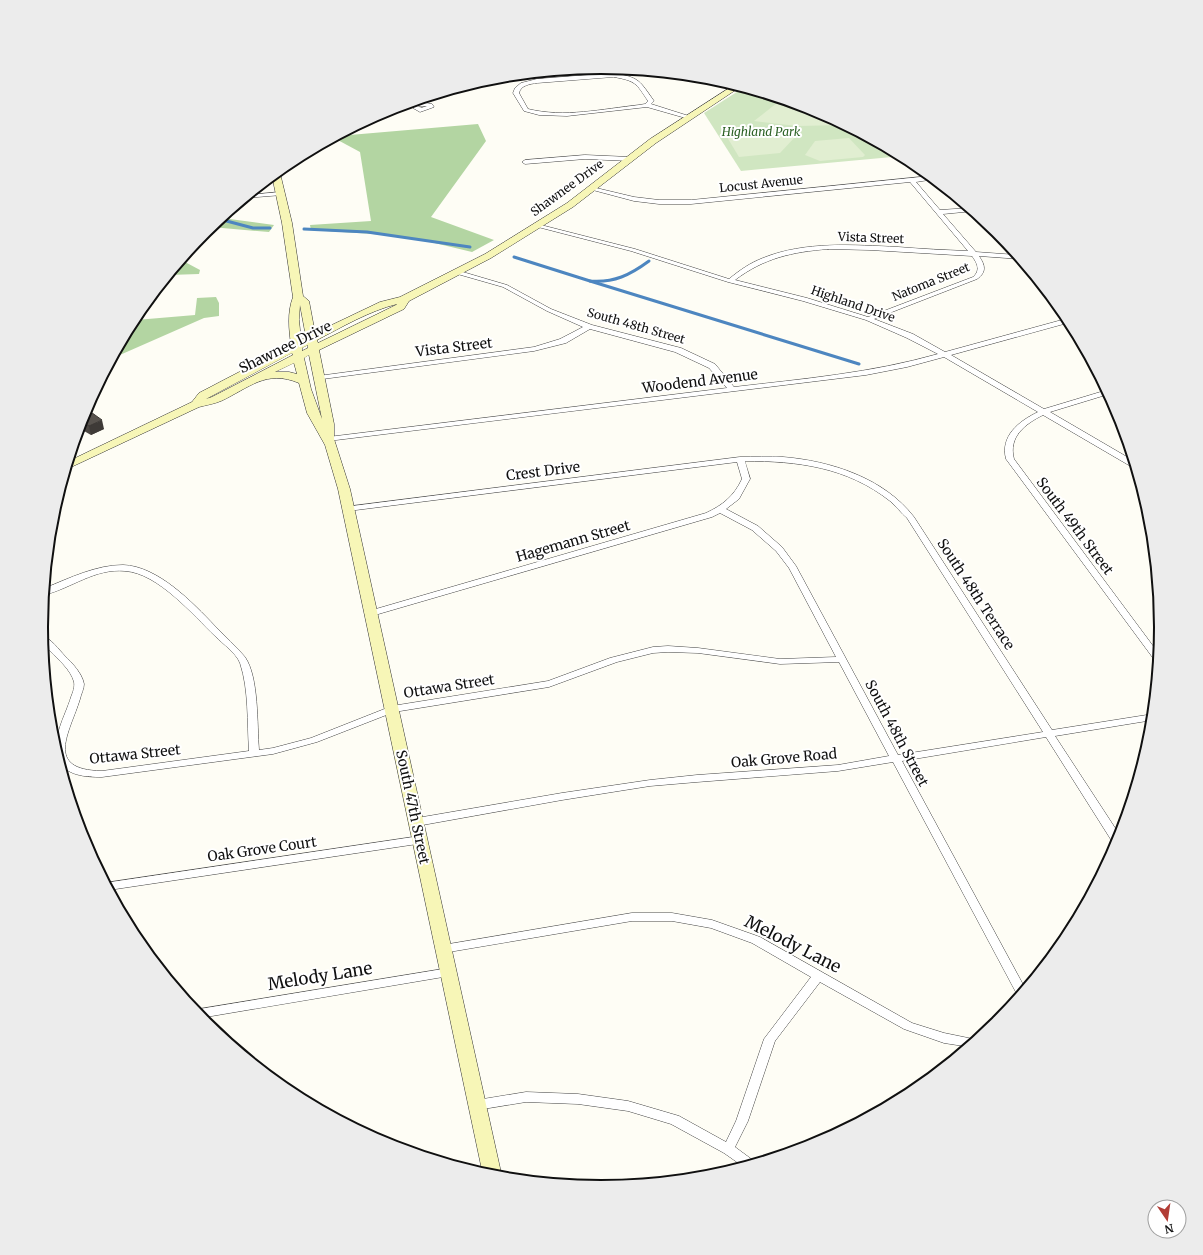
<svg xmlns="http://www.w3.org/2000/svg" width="1203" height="1255" viewBox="0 0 1203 1255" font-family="Merriweather,serif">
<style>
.green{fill:#d0e6c1}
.forest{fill:#b3d5a2}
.pitch{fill:#e1eed1}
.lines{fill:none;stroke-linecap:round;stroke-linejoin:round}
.stream{stroke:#4d86c0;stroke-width:3}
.street-casing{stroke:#434343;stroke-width:1}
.secondary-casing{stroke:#323232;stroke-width:1}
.street{fill:#fff;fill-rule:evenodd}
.secondary{fill:#f7f6b7;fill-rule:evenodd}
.wall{fill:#4c4743}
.shaded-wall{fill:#3e3a37}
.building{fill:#58534e;stroke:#3e3a37}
.labels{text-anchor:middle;stroke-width:4;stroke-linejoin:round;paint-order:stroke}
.far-park-label{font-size:12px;font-style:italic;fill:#2d6226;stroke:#fff}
.far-street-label{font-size:12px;fill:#101010;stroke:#fff}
.street-label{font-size:14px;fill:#101010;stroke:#fff}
.near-street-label{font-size:17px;fill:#101010;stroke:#fff}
.rim{fill:none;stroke:#101010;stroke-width:2}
</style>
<rect width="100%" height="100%" fill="#fefdf5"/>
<polygon class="green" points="743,88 816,110 903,156 741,171 704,113"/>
<g class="forest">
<polygon points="478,124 486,141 431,217 494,240 472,252 422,240 388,235 311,230 310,225 371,221 360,152 334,138 338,136"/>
<polygon points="222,218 274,225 269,232 211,227"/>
<polygon points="180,262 185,262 200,270 199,274 169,275 176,267 179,266"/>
<polygon points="216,297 219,303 219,316 204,318 113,358 135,317 136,320 195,315 197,298"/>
</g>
<g class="pitch">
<polygon points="782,99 816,110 845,125 797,126 754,121"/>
<polygon points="757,128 787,128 795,137 780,153 739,157 724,132 727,130"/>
<polygon points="849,138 865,155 863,157 820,161 805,155 815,141"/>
</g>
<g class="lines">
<g class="stream">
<polyline points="219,219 253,228 270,228"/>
<polyline points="304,229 367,232 470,247"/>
<path d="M514 257 590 281C614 283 630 275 649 261"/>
<polyline points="590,281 859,364"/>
</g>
<defs>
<g id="street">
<path d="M614 73C640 78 639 80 654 101L651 104 692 117 689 119 647 107 567 116 539 115 524 111 513 93 515 88 521 83 537 79ZM614 77C636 81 636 83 648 101L645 104 639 105C602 109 565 118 528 109L519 93C521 85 530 84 537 83Z"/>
<polygon points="702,77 711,78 712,78 709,80 702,79"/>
<path d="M420 102 432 104 434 107 420 112 413 108 414 104ZM418 106H427L421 108Z"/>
<polygon points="585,155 630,157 633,159 630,161 585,159 525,164 522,162 525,160"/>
<path d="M931 176 935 179 916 182 940 210 970 208 974 211 943 214 976 252 1017 255 1020 259 979 256C985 265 987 272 977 279L874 319 913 334 945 352 1069 318 1071 322 951 355 1044 409 1107 390 1109 394 1050 412 1134 461 1136 467H1132L1043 415C1025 424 1008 437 1014 459L1159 654V663L1156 662 1006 459C1000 436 1019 421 1038 412L944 357 907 367 866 375 328 441 324 439 328 437 727 388 709 368 675 352 590 329 566 343 534 351 315 380V376H318L534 347 560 339 583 327 547 311 503 287 454 273V271L456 270 507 285 551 309 592 325 681 348 715 364 734 387C803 379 871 373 938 354L907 338 866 320 803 301 728 282 631 251 534 226 537 224 635 249 729 279C740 270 750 263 763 258 805 241 854 245 898 247 922 249 945 250 968 251L910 182 691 204H659L634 201 589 189 592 187 634 197 659 200H691ZM828 249 870 250 972 256C977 263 981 270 973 277L868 317 807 298 735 280C764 258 792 252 828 249Z"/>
<polygon points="280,192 282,193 282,195 245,198 249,195"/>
<path d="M740 457C754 457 769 456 783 457 831 461 884 478 914 517L1052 730 1153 714V720L1055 736 1121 837 1117 846H1115L1046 737 902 761 1026 990 1019 998 893 762 838 771 697 782 650 786 562 800 417 826 413 825 412 822 413 819 417 818 562 793 650 780 697 775 838 765 889 756 839 662 780 664 698 653 668 652 653 653 617 662 549 687 394 712 317 742 273 754 102 777C86 777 64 776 58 758 52 736 65 717 71 697 73 692 75 687 74 682 71 670 58 659 50 651 48 649 45 647 43 645 42 643 42 639 42 636 51 638 59 650 65 656 72 663 82 673 84 684 84 689 81 694 80 699 70 732 43 770 102 771L249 751C247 722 249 690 240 663 236 653 223 644 215 636 193 615 158 573 125 571 95 568 72 588 44 595L45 588C70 578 96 565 123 565 158 566 193 603 215 626 225 637 236 646 245 657 259 677 257 725 259 750L273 748 311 738 392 706 548 681 610 658 653 647 668 646 698 648 780 659 836 657 789 568 776 551 752 530 720 513 712 517 375 615 372 616 368 613 369 611 706 513C723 505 734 496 742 479L737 462 348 511H345L344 509 345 507ZM745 461C798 461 847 467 890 501 896 506 901 513 907 518L1043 732 898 755 796 566 782 547 758 526 726 509 739 499 750 479Z"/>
<polygon points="420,836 424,837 425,840 424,843 109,890 105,883"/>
<polygon points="632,913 672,913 712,920 760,937 912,1023 944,1033 978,1040 970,1047 944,1043 904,1029 820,982 775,1041 748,1121 735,1147 754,1161 756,1164 744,1167 724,1153 671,1124 628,1111 578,1104 526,1102 477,1110 473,1109 471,1105 473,1101 477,1100 526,1092 578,1094 628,1101 679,1116 726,1142 736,1121 764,1039 811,977 752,943 711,928 672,921 632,921 443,953 439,952 437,949 439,946 443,945"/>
<polygon points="449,968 453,969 455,972 453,975 449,976 200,1018 194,1010"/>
</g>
<path id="secondary" d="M734 85 740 87 656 143 573 207 491 258 409 301 404 309 319 350 334 424V439L350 489 502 1177H492L483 1175 338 489 325 445 307 413 299 383C266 369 249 388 221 401 214 404 206 405 199 407L67 469 69 461 192 402 199 393 291 345C289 329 287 313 293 297L282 223 272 176 279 171 280 173 292 223 303 296 309 301 315 333 380 302 400 297 485 254 567 203 650 139ZM397 304 396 305 318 343 317 340C342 327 369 311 397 304ZM300 305 306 337 301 340 299 320ZM308 345V348L302 351V348ZM292 353 293 355 212 397 206 399ZM309 355 322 419 311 389 304 358ZM294 363 297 374 289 372H275Z"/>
</defs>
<use href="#street" class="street-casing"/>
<use href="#secondary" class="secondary-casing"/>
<use href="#street" class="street"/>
<use href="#secondary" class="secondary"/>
</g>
<polygon class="wall" points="84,413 104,429 91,435 84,431 81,432 78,430"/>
<g class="shaded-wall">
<polygon points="102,420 104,429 91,435 89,426"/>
<polygon points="82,422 84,431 81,432 80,425 81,423"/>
</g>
<polygon class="building" points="88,410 102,420 89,426 82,422 81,423 85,411"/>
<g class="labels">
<g class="far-park-label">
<text x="761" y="136">Highland Park</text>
</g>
<g class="far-street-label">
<text transform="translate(761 184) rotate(-6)" y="4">Locust Avenue</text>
<text transform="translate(567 188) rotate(-36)" y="4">Shawnee Drive</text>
<text transform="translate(871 238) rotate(2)" y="4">Vista Street</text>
<text transform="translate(931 282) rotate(-22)" y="4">Natoma Street</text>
<text transform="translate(853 304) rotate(19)" y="4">Highland Drive</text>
<text transform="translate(636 326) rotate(16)" y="4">South 48th Street</text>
</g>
<g class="street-label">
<text transform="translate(285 347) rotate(-26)" y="5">Shawnee Drive</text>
<text transform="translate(454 347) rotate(-7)" y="5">Vista Street</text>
<text transform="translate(700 381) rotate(-7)" y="5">Woodend Avenue</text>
<text transform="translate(543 471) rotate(-7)" y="5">Crest Drive</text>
<text transform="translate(1075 526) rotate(53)" y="5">South 49th Street</text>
<text transform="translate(573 541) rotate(-16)" y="5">Hagemann Street</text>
<text transform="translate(976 594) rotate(57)" y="5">South 48th Terrace</text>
<text transform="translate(449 686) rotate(-9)" y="5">Ottawa Street</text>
<text transform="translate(897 733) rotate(62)" y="5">South 48th Street</text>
<text transform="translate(135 754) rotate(-6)" y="5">Ottawa Street</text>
<text transform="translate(784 758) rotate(-5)" y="5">Oak Grove Road</text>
<text transform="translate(413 807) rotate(78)" y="5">South 47th Street</text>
<text transform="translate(262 849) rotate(-8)" y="5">Oak Grove Court</text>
</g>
<g class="near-street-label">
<text transform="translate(793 944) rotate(27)" y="6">Melody Lane</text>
<text transform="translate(320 976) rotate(-9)" y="6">Melody Lane</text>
</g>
</g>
<path d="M0 0H1203V1255H0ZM48 627a553 553 0 1 1 1106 0a553 553 0 1 1-1106 0Z" fill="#ececec" fill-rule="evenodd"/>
<path class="rim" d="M48 627a553 553 0 1 1 1106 0a553 553 0 1 1-1106 0Z"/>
<g transform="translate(1167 1219) rotate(167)"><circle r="19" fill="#ffffff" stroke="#9f9f9f"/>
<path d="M0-3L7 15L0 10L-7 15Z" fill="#b23d36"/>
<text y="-6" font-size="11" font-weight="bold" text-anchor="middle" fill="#101010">N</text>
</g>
</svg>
